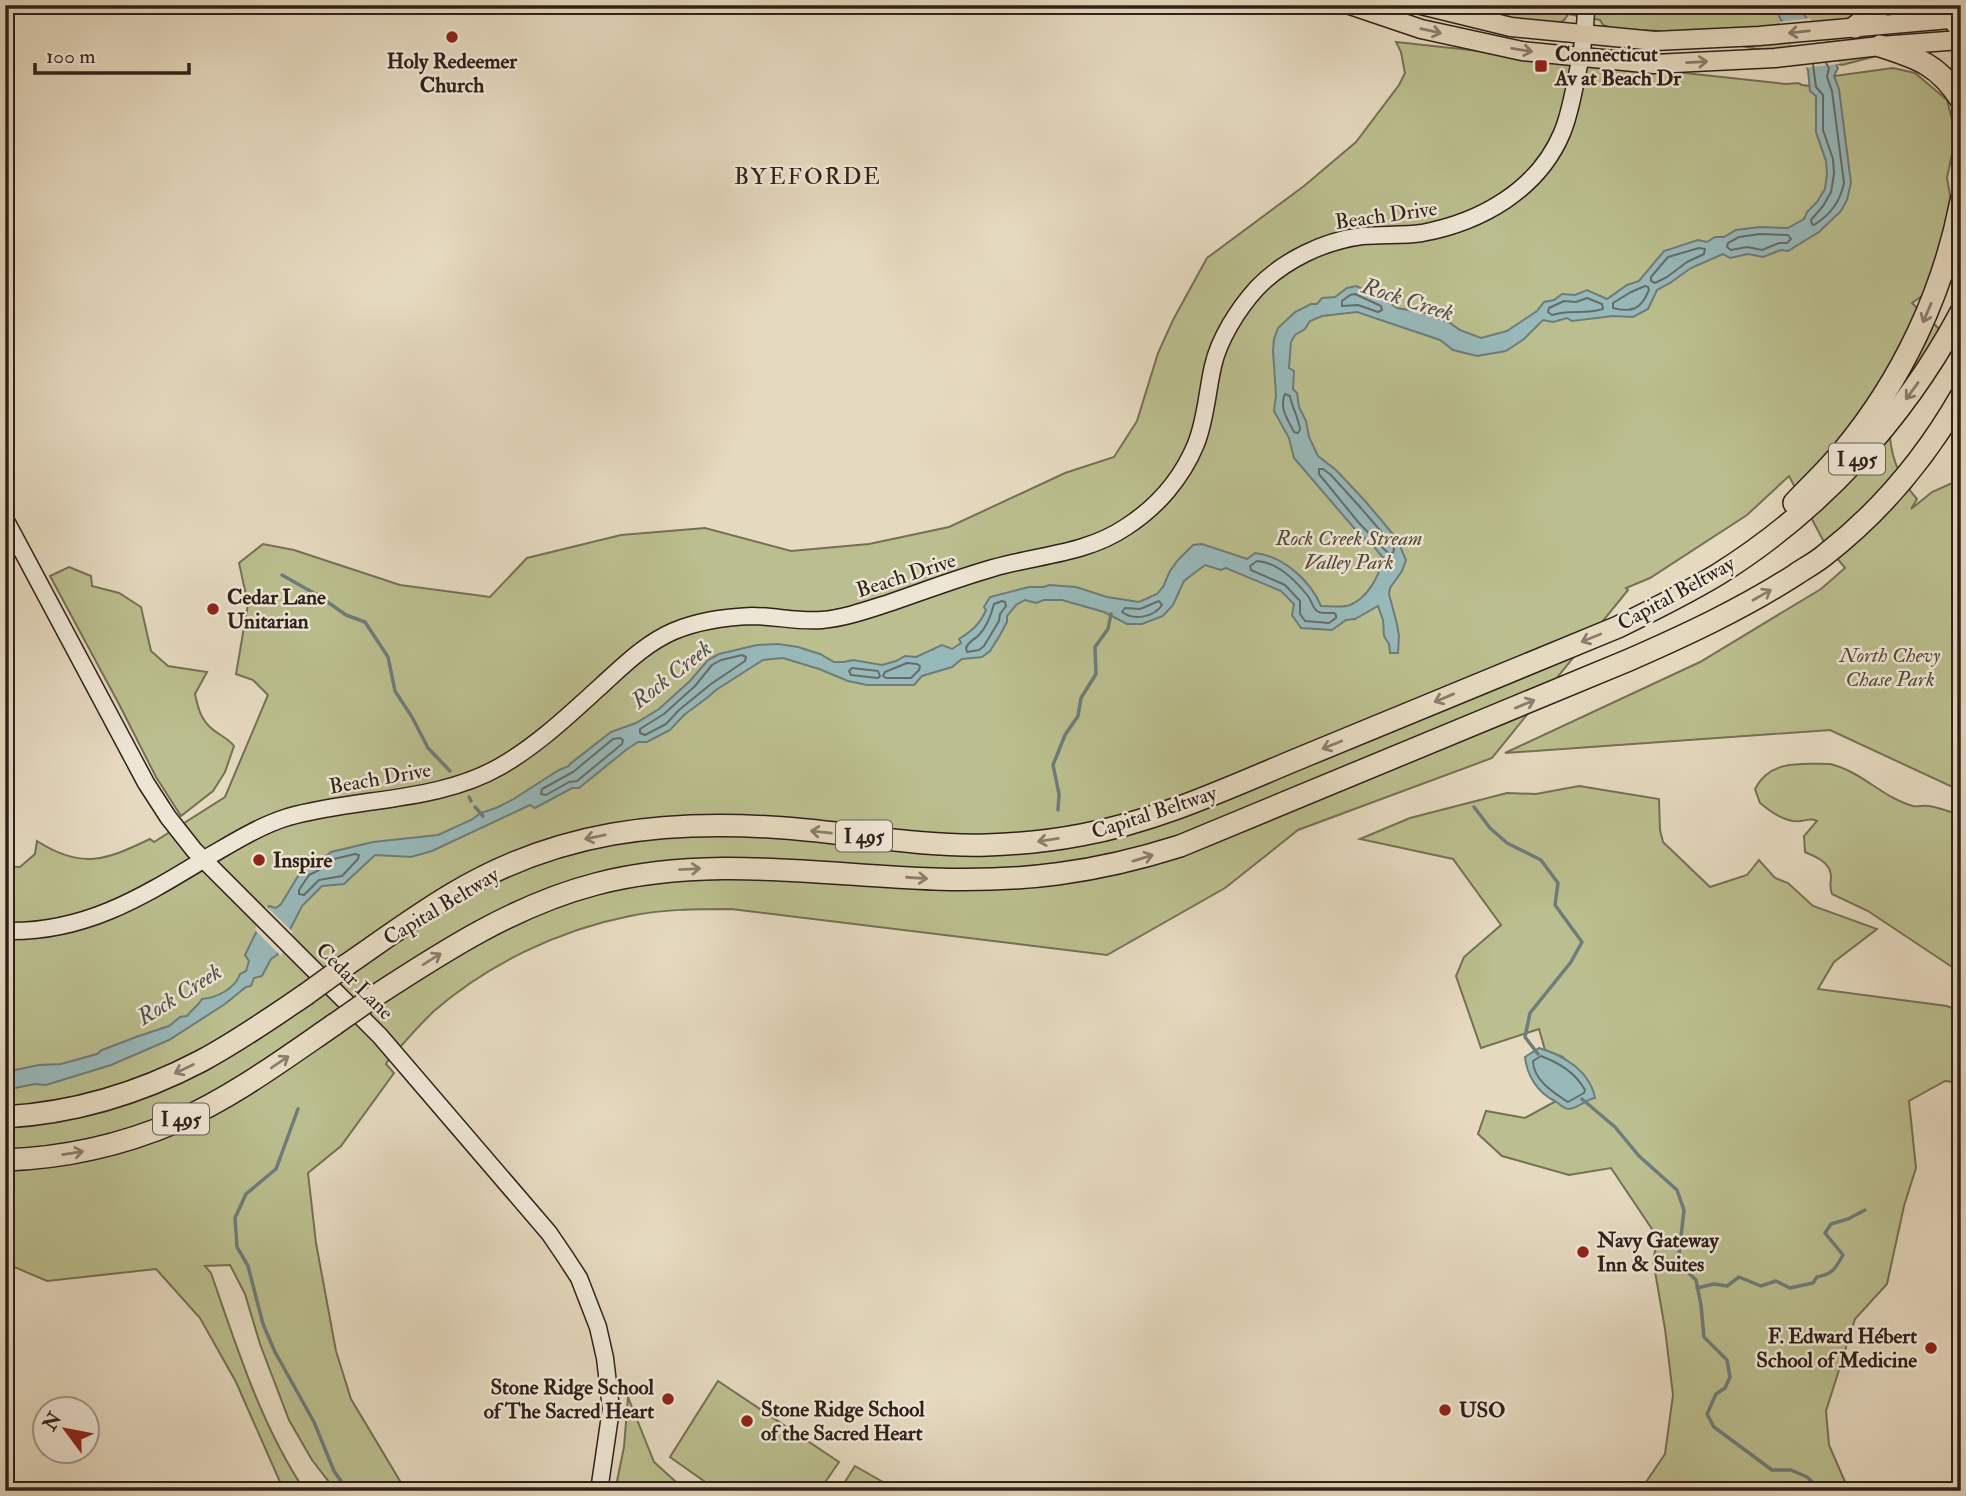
<svg xmlns="http://www.w3.org/2000/svg" width="1966" height="1496" viewBox="0 0 1966 1496" font-family="'IM FELL Double Pica',serif">
<style>
.green{fill:#bbbe8e;stroke:#757054;stroke-width:2}
.water{fill:#98b9ba;stroke:#6e7c7a;stroke-width:2}
.pier{fill:#e5d9bf}
.lines{fill:none;stroke-linecap:round;stroke-linejoin:round}
.shore{stroke:#646d6a;stroke-width:2}
.stream{stroke:#6e7c7a;stroke-width:3.5}
.secondary-casing{stroke:#2f211a;stroke-width:19}
.primary-casing{stroke:#2f211a;stroke-width:21}
.highway-casing{stroke:#2f211a;stroke-width:24}
.secondary{stroke:#eee6d5;stroke-width:16}
.primary{stroke:#e5d9bf;stroke-width:18}
.highway{stroke:#e5d9bf;stroke-width:21}
.highway-bridge-casing{stroke:#2f211a;stroke-width:24;stroke-linecap:butt}
.highway-bridge{stroke:#e5d9bf;stroke-width:21}
.oneway{stroke:#8a7d6c}
.poi-dot{fill:#8f2418;stroke:#eee6d5;stroke-width:2.5}
.labels{text-anchor:middle;stroke-width:5;stroke-linejoin:round;paint-order:stroke}
.shield{fill:#eee6d5;stroke:#685c52;stroke-width:2}
.shield-label{font-size:19px;font-weight:bold;fill:#2f211a}
.poi-label{font-size:21px;font-weight:bold;fill:#2f211a;stroke:#eee6d5;text-anchor:start}
.street-label{font-size:21px;fill:#2f211a;stroke:#eee6d5}
.park-label{font-size:21px;font-style:italic;fill:#524837;stroke:#eee6d5}
.neighbourhood-label{font-size:23px;letter-spacing:2px;fill:#2f211a;stroke:#eee6d5}
.water-label{font-size:23px;font-style:italic;fill:#4e4f4a;stroke:#eee6d5}
</style>
<rect width="100%" height="100%" fill="#e5d9bf"/>
<filter id="stains"><feTurbulence type="fractalNoise" baseFrequency=".00286" numOctaves="4"/><feColorMatrix values="0 0 0 0 .2 0 0 0 0 .09 0 0 0 0 .02 0 0 0 .5 -.17"/></filter>
<radialGradient id="worn" r=".72"><stop offset=".6" stop-color="#630" stop-opacity="0"/><stop offset="1" stop-color="#630" stop-opacity=".3"/></radialGradient>
<g class="green">
<path d="M1488 5H1898L1961 34 1842 65 1661 31 1614 29 1603 25 1600 20 1568 14C1566 17 1566 20 1561 22 1548 28 1498 15 1482 12Z"/>
<path d="M1396 42 1786 84 1798 83 1802 85 1838 89 1834 76 1893 68 1915 73 1947 100 1956 135 1947 178 1961 256 1942 282 1912 303 1952 341C1945 347 1938 353 1930 358 1923 363 1913 367 1908 374 1878 412 1887 465 1917 499L1911 509 1932 492 1961 479V791L1830 730 1505 753 1700 662 1821 589 1845 568 1824 542 1789 476 1747 515 1650 578 1626 588 1628 590 1492 758 1298 830 1225 888 1107 955 731 909C697 909 663 909 630 916 559 930 488 964 434 1011 417 1027 402 1045 387 1062L386 1064 394 1073 341 1146 308 1173 316 1243 336 1351 351 1399 406 1491H336L312 1460 289 1420 260 1344 245 1294 230 1265 205 1266 211 1273C237 1348 261 1425 305 1491H284L236 1382 200 1318 156 1269 47 1281 5 1263V866L20 867 35 854 37 841C82 870 106 860 150 839L154 842 225 797 268 695 253 680 236 674 248 604 239 563 263 544 294 550 400 585 490 597 527 558 621 535 705 528 791 551 869 544 949 527 1065 473 1114 457 1137 421 1158 353 1173 320 1207 258 1304 186 1356 142 1399 85 1405 73 1401 52Z"/>
<path d="M69 567 91 576 92 586 119 593 141 607 151 651 168 666 207 672 195 694C198 707 200 718 210 727 218 735 227 737 234 746L225 772 213 791 181 816 156 777 120 706 50 576Z"/>
<path d="M1830 764C1861 771 1883 798 1913 806 1918 807 1924 805 1929 806 1940 808 1950 812 1961 815V973L1868 911 1832 894C1829 886 1831 884 1831 876 1830 862 1816 857 1805 852L1804 836 1817 821C1810 818 1808 820 1801 821 1786 823 1771 812 1760 803L1755 789C1770 759 1802 764 1830 764Z"/>
<polygon points="1579,786 1659,799 1660,830 1663,842 1710,887 1747,875 1759,860 1775,878 1788,883 1813,906 1877,929 1834,962 1818,989 1947,1006 1961,1012 1961,1083 1945,1081 1909,1101 1916,1168 1904,1206 1887,1284 1855,1319 1826,1411 1829,1445 1849,1491 1634,1491 1646,1482 1665,1454 1673,1395 1665,1329 1653,1260 1658,1238 1611,1168 1569,1175 1502,1156 1478,1134 1486,1111 1525,1118 1556,1101 1581,1104 1588,1099 1563,1057 1545,1050 1539,1029 1481,1048 1456,976 1464,957 1501,925 1453,859 1360,839 1410,818 1507,793 1536,794"/>
<polygon points="718,1381 839,1462 819,1491 718,1491 670,1457"/>
<polygon points="628,1397 654,1462 686,1491 615,1491 624,1447"/>
<polygon points="855,1466 883,1482 892,1491 839,1491"/>
</g>
<g class="water">
<path d="M1773 5H1798L1838 68 1834 76 1839 89 1851 183 1847 200 1841 211 1819 232 1788 251 1781 250 1763 257 1748 254 1730 258 1723 254 1691 268 1670 283 1657 290 1648 309 1633 317 1613 316 1572 321 1567 318 1553 322 1543 320 1524 339 1506 351 1477 356 1453 350 1440 340 1357 312 1322 316 1310 321 1305 329 1295 335 1291 342 1289 368 1294 371 1293 389 1297 393 1299 407 1306 421 1309 437 1318 456 1336 470 1366 502 1397 539 1406 560 1402 571 1390 588 1389 594 1397 624 1399 636 1398 653H1390L1389 644 1384 636 1383 620 1378 606 1355 619 1346 620 1332 630 1301 628 1292 615 1294 604 1281 591 1226 568 1221 570 1205 565 1184 581 1173 605 1163 616 1142 624H1127L1104 612 1062 600H1044L1036 603 1025 600 1016 605 1007 616V622L1000 635 990 651 982 657 962 659 952 667 922 676 914 685H867L848 681 819 669 783 658 763 660 716 690 708 697 684 715 670 730 647 742H638L626 750 579 788H572L535 808 530 805 432 851 411 857 375 855 344 884 322 886 302 906 277 955 271 959 262 976 254 978 251 986 246 987 225 1004 169 1040 111 1065 46 1085 35 1084 5 1090V1072L39 1065 61 1064 97 1054 102 1050 136 1037 169 1026 180 1017 187 1016C192 1009 198 1006 202 999 216 998 235 989 240 974L246 971 249 961 245 955 269 906 276 908 281 904 303 868 316 865 331 852 373 842 438 835 471 820 481 813 496 808 512 800 559 770 569 766 570 764 611 732 636 723 659 709 690 681 708 660 719 654 757 645 778 644 798 647 820 654 834 662H844L853 660 882 665 896 661 905 656 916 657 942 645 952 649 961 643 959 639C972 631 980 624 986 610L984 607 990 597 1029 587H1044L1049 585 1076 587 1107 597 1139 602 1157 594 1163 587 1170 571 1178 560 1193 545 1202 544 1247 559 1255 553C1283 556 1310 580 1321 606 1330 606 1343 608 1350 605 1369 597 1378 576 1384 559L1375 548 1354 528 1294 458 1289 438 1274 411 1276 395 1273 351 1274 339 1278 328 1295 312 1311 304H1317L1322 298 1335 297 1347 288 1356 286 1379 296 1397 308 1426 313 1450 323 1460 330 1481 338 1507 331 1537 311 1544 302 1554 300 1562 294 1575 295 1587 290 1607 299 1627 285 1639 281 1664 251 1698 240 1707 242 1715 237H1724L1736 230 1760 227 1788 228 1804 219 1807 212 1817 202 1825 189 1827 174 1826 161 1816 132V96L1810 91 1808 70Z"/>
<path d="M1539 1048C1563 1055 1590 1071 1595 1098 1586 1099 1579 1108 1569 1109 1563 1109 1560 1104 1555 1101 1538 1093 1527 1076 1525 1057Z"/>
</g>
<g class="pier">
<polygon points="1810,18 1840,64 1803,68 1779,22"/>
<polygon points="266,906 293,932 281,956 255,930"/>
</g>
<g class="lines">
<g class="shore">
<path d="M1813 64 1816 87 1823 95V130L1833 159 1834 174 1831 192 1823 206 1811 220 1812 224 1814 225C1831 214 1840 202 1844 183L1832 91 1827 77 1829 68 1826 63"/>
<polygon points="1760,234 1788,235 1791,239 1787,243 1779,243 1762,250 1747,247 1731,250 1727,247 1728,243 1739,237"/>
<polygon points="1699,248 1705,249 1704,254 1687,262 1667,277 1655,283 1651,281 1651,277 1668,257"/>
<path d="M1645 286 1648 287 1649 290C1641 309 1633 313 1613 308V303L1631 292Z"/>
<polygon points="1355,294 1381,306 1382,310 1378,312 1358,305 1342,306 1342,301 1350,295"/>
<path d="M1587 298 1602 304 1603 309C1585 315 1570 309 1552 315L1548 312 1549 308 1564 301 1576 302Z"/>
<path d="M1285 394 1290 396C1292 408 1299 418 1300 430L1298 433 1294 432C1287 418 1279 408 1285 394Z"/>
<polygon points="1319,469 1323,469 1331,475 1360,507 1391,543 1394,549 1393,553 1388,553 1359,523 1319,474"/>
<path d="M1257 561C1277 562 1296 581 1308 596 1311 600 1313 608 1317 611 1321 614 1329 613 1334 613L1336 615V618L1329 623 1305 621 1300 614V601L1285 585 1251 570 1250 566Z"/>
<path d="M1002 601 1005 602 1006 606 1000 614 999 621 984 646 979 650 967 652 966 648C969 641 972 641 978 636 987 627 991 616 994 604Z"/>
<path d="M1159 601 1162 605C1154 617 1134 621 1122 612L1125 608 1140 609Z"/>
<polygon points="742,655 746,657 745,661 711,684 679,710 666,724 645,735 640,733 640,729 664,714 695,686 712,665 721,660"/>
<polygon points="907,663 917,664 920,666 919,670 911,678 886,678 883,676 885,672"/>
<polygon points="852,668 878,671 880,676 878,678 851,675 849,671"/>
<polygon points="620,738 623,740 622,744 577,781 569,782 546,795 541,794 542,789 573,772 613,739"/>
<polygon points="355,854 359,855 358,859 342,876 319,880 304,895 299,894 299,890 309,875 319,870 334,859"/>
<path d="M1541 1056C1559 1063 1575 1072 1585 1090L1584 1093 1568 1102C1554 1093 1533 1080 1533 1061Z"/>
</g>
<g class="stream">
<polyline points="282,575 319,596 346,615 365,622 388,657 395,691 412,717 428,748 450,771"/>
<polyline points="469,797 471,801"/>
<polyline points="475,807 483,816"/>
<polyline points="1474,807 1490,828 1507,843 1541,860 1558,883 1555,905 1582,942 1571,962 1530,1013 1525,1037 1538,1054"/>
<polyline points="1058,810 1059,794 1053,765 1065,735 1078,716 1081,698 1096,674 1095,647 1108,629 1111,614"/>
<polyline points="1582,1099 1615,1127 1639,1156 1677,1190 1684,1210 1678,1263 1696,1280 1701,1305 1704,1337 1727,1360 1730,1377 1725,1388 1716,1394 1707,1414 1714,1427 1772,1470 1791,1470 1807,1477 1822,1491"/>
<polyline points="298,1109 276,1169 246,1194 235,1218 237,1247 248,1266 263,1324 275,1352 314,1422 334,1471 348,1491"/>
<path d="M1697 1288 1714 1284 1727 1286 1739 1277 1761 1286 1776 1281 1790 1288 1813 1283 1817 1277C1833 1274 1835 1269 1843 1255L1825 1233 1831 1224 1848 1219 1865 1210"/>
</g>
<defs>
<g id="secondary">
<polyline points="5,519 146,783 168,817 194,850 380,1036 549,1233 564,1255 579,1278 598,1327 605,1358 611,1409 599,1491"/>
<path d="M5 931C85 933 142 897 208 857 234 842 259 826 288 817 358 797 437 803 501 766 539 744 570 714 602 685 624 665 646 643 674 631 698 621 726 617 752 616 775 616 798 622 822 620 845 618 867 610 889 603 924 591 958 578 993 568 1038 555 1086 554 1126 527 1157 507 1182 478 1196 444 1206 419 1207 392 1213 366 1219 339 1238 309 1257 288 1284 260 1324 241 1362 236 1382 234 1403 236 1422 233 1481 222 1538 190 1562 133 1570 114 1573 94 1577 75 1582 52 1586 29 1586 5"/>
</g>
<g id="primary">
<polyline points="1350,5 1421,29 1522,51 1654,64 1775,58 1880,46 1961,40"/>
<polyline points="1421,5 1511,27 1655,41 1759,36 1961,18"/>
</g>
<g id="highway">
<polyline points="1942,5 1961,29"/>
<polyline points="1855,27 1883,5"/>
<path d="M1880 46C1918 58 1939 65 1961 100"/>
<path d="M1794 503C1810 486 1827 470 1842 452 1902 380 1943 293 1961 201"/>
<path d="M345 966C380 942 415 916 452 894 557 831 665 819 785 828 852 833 920 847 987 845 1019 844 1050 841 1081 835 1159 821 1232 786 1305 756 1409 713 1513 670 1618 627 1651 611 1685 594 1717 575 1820 511 1904 419 1961 312"/>
<path d="M375 996C444 951 515 905 596 884 708 855 821 875 934 879 1023 882 1095 873 1180 846L1629 660C1686 635 1742 609 1795 575 1805 568 1817 562 1826 554 1881 511 1926 457 1961 396"/>
<path d="M5 1117C73 1113 140 1093 201 1061 237 1042 271 1018 305 995"/>
<path d="M5 1160C64 1158 122 1145 176 1122 233 1097 284 1059 335 1024"/>
</g>
</defs>
<use href="#secondary" class="secondary-casing"/>
<use href="#primary" class="primary-casing"/>
<use href="#highway" class="highway-casing"/>
<use href="#secondary" class="secondary"/>
<use href="#primary" class="primary"/>
<use href="#highway" class="highway"/>
<defs>
<g id="highway-bridge">
<polyline points="305,995 345,966"/>
<polyline points="335,1024 375,996"/>
</g>
</defs>
<use href="#highway-bridge" class="highway-bridge-casing"/>
<use href="#highway-bridge" class="highway-bridge"/>
</g>
<defs><path id="oneway-shaft" d="M-6 0H5M1.5-3L5.5 0L1.5 3" fill="none" stroke-width="1.6" stroke-linecap="round" stroke-linejoin="round" transform="scale(1.75)"/></defs>
<g class="oneway">
<use href="#oneway-shaft" transform="translate(1431 31) rotate(13)"/>
<use href="#oneway-shaft" transform="translate(1799 32) rotate(174)"/>
<use href="#oneway-shaft" transform="translate(1522 50) rotate(9)"/>
<use href="#oneway-shaft" transform="translate(1697 62) rotate(-3)"/>
<use href="#oneway-shaft" transform="translate(1927 313) rotate(113)"/>
<use href="#oneway-shaft" transform="translate(1912 391) rotate(126)"/>
<use href="#oneway-shaft" transform="translate(1762 595) rotate(-30)"/>
<use href="#oneway-shaft" transform="translate(1591 638) rotate(158)"/>
<use href="#oneway-shaft" transform="translate(1444 698) rotate(157)"/>
<use href="#oneway-shaft" transform="translate(1525 704) rotate(-23)"/>
<use href="#oneway-shaft" transform="translate(1332 745) rotate(158)"/>
<use href="#oneway-shaft" transform="translate(821 832) rotate(-174)"/>
<use href="#oneway-shaft" transform="translate(595 837) rotate(168)"/>
<use href="#oneway-shaft" transform="translate(1048 840) rotate(171)"/>
<use href="#oneway-shaft" transform="translate(1143 858) rotate(-17)"/>
<use href="#oneway-shaft" transform="translate(690 869) rotate(-3)"/>
<use href="#oneway-shaft" transform="translate(917 878) rotate(4)"/>
<use href="#oneway-shaft" transform="translate(432 959) rotate(-32)"/>
<use href="#oneway-shaft" transform="translate(280 1062) rotate(-34)"/>
<use href="#oneway-shaft" transform="translate(184 1069) rotate(154)"/>
<use href="#oneway-shaft" transform="translate(73 1153) rotate(-9)"/>
</g>
<g class="poi-dot">
<circle cx="452" cy="37" r="7"/>
<rect x="1534" y="59" width="14" height="14" rx="3.5"/>
<circle cx="213" cy="609" r="7"/>
<circle cx="259" cy="860" r="7"/>
<circle cx="1583" cy="1252" r="7"/>
<circle cx="1931" cy="1348" r="7"/>
<circle cx="668" cy="1399" r="7"/>
<circle cx="1445" cy="1410" r="7"/>
<circle cx="747" cy="1421" r="7"/>
</g>
<g class="labels">
<g class="shield">
<rect x="1829" y="443.5" width="56" height="31" rx="5"/>
<rect x="836" y="820.5" width="56" height="31" rx="5"/>
<rect x="153" y="1103.5" width="56" height="31" rx="5"/>
</g>
<g class="shield-label">
<text x="1857" y="466">I 495</text>
<text x="864" y="843">I 495</text>
<text x="181" y="1126">I 495</text>
</g>
<g class="poi-label">
<text x="1555" y="61">Connecticut<tspan x="1555" dy="24">Av at Beach Dr</tspan></text>
<text x="452" y="68" text-anchor="middle">Holy Redeemer<tspan x="452" dy="24">Church</tspan></text>
<text x="227" y="604">Cedar Lane<tspan x="227" dy="24">Unitarian</tspan></text>
<text x="273" y="867">Inspire</text>
<text x="1597" y="1247">Navy Gateway<tspan x="1597" dy="24">Inn &amp; Suites</tspan></text>
<text x="1917" y="1343" text-anchor="end">F. Edward Hébert<tspan x="1917" dy="24">School of Medicine</tspan></text>
<text x="654" y="1394" text-anchor="end">Stone Ridge School<tspan x="654" dy="24">of The Sacred Heart</tspan></text>
<text x="761" y="1416">Stone Ridge School<tspan x="761" dy="24">of the Sacred Heart</tspan></text>
<text x="1459" y="1417">USO</text>
</g>
<g class="street-label">
<text transform="translate(1386 215) rotate(-8)" y="7">Beach Drive</text>
<text transform="translate(906 575) rotate(-18)" y="7">Beach Drive</text>
<text transform="translate(1676 593) rotate(-29)" y="7">Capital Beltway</text>
<text transform="translate(380 778) rotate(-10)" y="7">Beach Drive</text>
<text transform="translate(1154 812) rotate(-18)" y="7">Capital Beltway</text>
<text transform="translate(441 906) rotate(-31)" y="7">Capital Beltway</text>
<text transform="translate(355 981) rotate(45)" y="7">Cedar Lane</text>
</g>
<g class="park-label">
<text x="1349" y="545">Rock Creek Stream<tspan x="1349" dy="24">Valley Park</tspan></text>
<text x="1890" y="662">North Chevy<tspan x="1890" dy="24">Chase Park</tspan></text>
</g>
<g class="neighbourhood-label">
<text x="808" y="184">BYEFORDE</text>
</g>
<g class="water-label">
<text transform="translate(1408 299) rotate(18)" y="8">Rock Creek</text>
<text transform="translate(671 674) rotate(-38)" y="8">Rock Creek</text>
<text transform="translate(179 994) rotate(-32)" y="8">Rock Creek</text>
</g>
</g>
<rect width="1966" height="1496" fill="none" stroke="#e5d9bf" stroke-width="28"/>
<rect x="7" y="7" width="1952" height="1482" fill="none" stroke="#2f211a" stroke-width="3.5"/>
<rect x="14" y="14" width="1938" height="1468" fill="none" stroke="#2f211a" stroke-width="2"/>
<g transform="translate(66 1430) rotate(302)"><circle r="33" fill="#eee6d5" stroke="#a2978a" stroke-width="2"/>
<path d="M0-5L12 26L0 18L-12 26Z" fill="#8f2418"/>
<text y="-10" font-size="19" font-weight="bold" text-anchor="middle" fill="#2f211a">N</text>
</g>
<path d="M35 63v10h154v-10" fill="none" stroke="#2f211a" stroke-width="3.5"/>
<text x="46" y="63" font-size="21" fill="#2f211a" stroke="#eee6d5" stroke-width="5" paint-order="stroke">100 m</text>
<rect width="100%" height="100%" filter="url(#stains)"/>
<rect width="100%" height="100%" fill="url(#worn)"/>
</svg>
